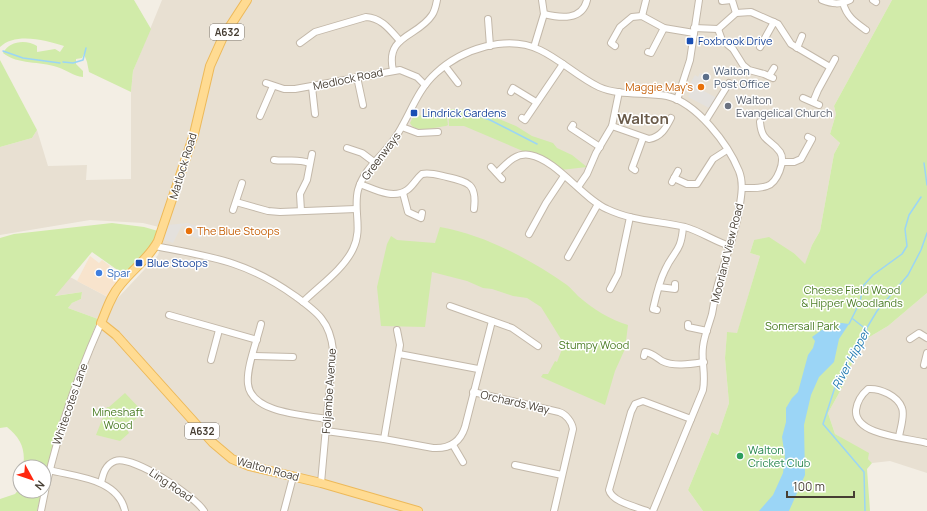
<svg xmlns="http://www.w3.org/2000/svg" width="927" height="511" viewBox="0 0 927 511" font-family="Manrope,sans-serif">
<style>
.residential{fill:#e8e0d2}
.commercial{fill:#f8e4cd}
.green{fill:#d1eba9}
.parking{fill:#e4e1dd}
.water{fill:#9bd5f6}
.lines{fill:none;stroke-linecap:round;stroke-linejoin:round}
.stream{stroke:#9bd5f6;stroke-width:1.5}
.minor-casing{stroke:#c3b8a9;stroke-width:8}
.major-casing{stroke:#edb959;stroke-width:10}
.minor{stroke:#fff;stroke-width:6}
.major{stroke:#ffdb92;stroke-width:8}
.transit-dot{fill:#1a4fb4;stroke:#fff;stroke-width:1.5}
.service-dot{fill:#5c6f8a;stroke:#fff;stroke-width:1.5}
.food-dot{fill:#e8710a;stroke:#fff;stroke-width:1.5}
.worship-dot{fill:#6b7280;stroke:#fff;stroke-width:1.5}
.shop-dot{fill:#3f7fe0;stroke:#fff;stroke-width:1.5}
.leisure-dot{fill:#2e9e5b;stroke:#fff;stroke-width:1.5}
.labels{text-anchor:middle;stroke-width:3;stroke-linejoin:round;paint-order:stroke}
.shield{fill:#fff;stroke:#7e7870;stroke-width:1}
.shield-label{font-size:10px;font-weight:bold;fill:#463e33}
.transit-label{font-size:11px;fill:#164399;stroke:#fff;text-anchor:start}
.service-label{font-size:11px;fill:#4e5e75;stroke:#fff;text-anchor:start}
.street-label{font-size:11px;fill:#463e33;stroke:#fff}
.food-label{font-size:11px;fill:#c56008;stroke:#fff;text-anchor:end}
.worship-label{font-size:11px;fill:#5b616d;stroke:#fff;text-anchor:start}
.shop-label{font-size:11px;fill:#366cbe;stroke:#fff;text-anchor:start}
.park-label{font-size:11px;fill:#497c22;stroke:#fff}
.leisure-label{font-size:11px;fill:#27864d;stroke:#fff;text-anchor:start}
.water-label{font-size:12px;font-style:italic;fill:#247cb2;stroke:#fff}
.district-label{font-size:15px;font-weight:bold;fill:#6a5b4a;stroke:#fff}
</style>
<rect width="100%" height="100%" fill="#f3eee4"/>
<g class="residential">
<polygon points="162,0 892,0 834,106 836,114 830,134 840,143 834,154 820,231 812,245 805,265 795,254 754,240 750,253 760,256 737,334 727,333 725,358 729,403 718,435 712,432 688,490 703,511 37,511 42,491 44,491 44,480 50,453 59,422 98,319 68,308 72,303 81,299 82,292 54,296 70,277 115,301 158,255 167,229 143,223 90,220 0,235 0,147 32,138 37,130 48,166 87,165 86,180 131,179 131,92 133,71"/>
<polygon points="927,293 927,473 890,461 872,463 849,443 835,434 828,413 843,386 857,351 866,339 888,326"/>
</g>
<polygon class="commercial" points="90,256 99,263 102,260 110,266 105,272 118,282 108,297 77,281"/>
<g class="green">
<path d="M0 0H134L151 29 133 71 131 92 89 72 87 62 84 54 82 58 76 59V64L83 71V77C73 76 67 70 57 67 40 61 18 65 3 53 9 41 26 39 37 46V52L55 49 60 52 64 46C46 40 15 32 0 47Z"/>
<polygon points="892,0 927,0 927,293 888,326 866,339 857,351 843,386 828,413 835,434 869,453 868,459 872,463 867,469 870,511 703,511 688,490 712,432 718,435 729,403 725,358 727,332 737,333 760,256 750,253 754,240 769,237 795,254 805,264 812,245 820,231 834,154 840,143 830,134 836,114 834,106"/>
<polygon points="0,60 37,130 32,138 0,147"/>
<polygon points="448,109 477,110 516,126 532,136 553,143 557,148 572,155 587,167 561,170 538,155 525,152 464,126 449,126"/>
<path d="M446 110 448 125 446 126C436 127 415 134 410 123L413 117Z"/>
<path d="M112 223 144 227 158 231 153 244 126 276 92 252 55 296 82 292 81 299 72 303 68 308 98 319 59 422 44 480V467H23C26 450 21 438 7 427L0 428V238L14 234Z"/>
<path d="M440 227C485 235 530 259 567 285 571 288 574 292 578 296 592 308 610 320 628 325L625 349 615 371 605 405 541 377 543 374H548L555 361 557 362 564 344 541 307 527 298 513 296 492 289 483 288 467 281 432 272 425 327 381 326 377 287 387 244 391 236 397 240 435 243Z"/>
<polygon points="125,393 143,412 126,428 129,433 120,441 96,435 107,407 109,407"/>
<polygon points="20,488 20,491 42,491 37,511 0,511 0,499 15,494"/>
</g>
<g class="parking">
<polygon points="700,73 704,75 698,88 717,98 711,109 688,97 690,93 686,91 695,75 698,77"/>
<polygon points="188,223 204,229 201,239 188,235 184,231 186,227 184,226 181,227 173,243 165,240 164,236 167,225"/>
</g>
<polygon class="water" points="842,323 849,324 839,339 834,362 819,377 811,395 804,425 805,475 789,511 759,511 773,495 783,473 785,457 782,437 786,422 786,408 792,398 798,392 808,355 813,348 815,341 812,337 830,324"/>
<g class="lines">
<g class="stream">
<polyline points="3,51 23,58 60,63"/>
<polyline points="63,62 73,63 83,60 86,48"/>
<polyline points="474,114 490,120 537,144"/>
<polyline points="924,163 927,185"/>
<polyline points="853,319 867,330"/>
<polyline points="849,324 860,302 863,286 873,275 902,254 907,246 905,229 909,215 921,197"/>
<polyline points="865,511 864,472 823,424 836,384 856,346 877,311 908,275 921,250 927,233"/>
</g>
<defs>
<g id="minor">
<polyline points="732,0 736,13"/>
<path d="M822 0C832 4 840 5 850 0"/>
<polyline points="873,0 876,2"/>
<polyline points="722,1 731,0"/>
<path d="M843 3C847 17 855 22 866 30"/>
<path d="M544 14C560 18 582 21 587 0"/>
<polyline points="642,16 646,0"/>
<polyline points="488,19 490,46"/>
<polyline points="694,28 718,29 736,13 751,12 778,24 791,44 830,67"/>
<polyline points="718,29 722,40 733,49 743,65 749,70 764,74 773,78"/>
<path d="M300 43 315 32 366 17C382 18 390 30 400 41"/>
<polyline points="615,46 611,43 620,27 632,17 642,16 664,28 694,33"/>
<polyline points="534,47 544,14 542,0"/>
<polyline points="760,47 774,22"/>
<polyline points="797,48 802,36"/>
<polyline points="648,52 651,53 664,28"/>
<polyline points="445,66 458,83"/>
<path d="M393 70C385 35 418 37 432 15 435 11 436 5 437 0"/>
<polyline points="769,76 774,68"/>
<polyline points="357,77 363,105"/>
<polyline points="266,83 284,89 295,89 400,70 417,77 425,85"/>
<polyline points="312,87 315,114"/>
<polyline points="511,92 513,88 536,102"/>
<polyline points="803,98 819,105"/>
<polyline points="677,100 690,60 699,0"/>
<polyline points="813,102 818,90 835,59"/>
<polyline points="260,116 273,86"/>
<polyline points="522,118 525,120 563,64"/>
<polyline points="706,120 729,83"/>
<polyline points="573,125 571,128 600,147"/>
<path d="M612 126 649 139C661 137 666 128 671 118"/>
<polyline points="402,127 418,133 438,132"/>
<polyline points="347,148 362,153 374,162"/>
<path d="M274 160C286 162 297 158 309 163"/>
<polyline points="782,162 794,162 801,159 812,139 808,137"/>
<polyline points="491,167 502,179"/>
<polyline points="635,170 632,168 643,138"/>
<path d="M497 173C506 164 516 152 530 155 557 160 582 198 607 209 632 221 659 221 685 227 700 231 714 241 730 246"/>
<polyline points="674,178 687,184 697,184 713,159 727,150"/>
<polyline points="672,182 678,171"/>
<path d="M360 184C374 189 393 200 407 190 413 186 416 179 422 174 430 172 438 175 447 177 469 182 477 184 474 209"/>
<polyline points="578,187 587,174 596,153 612,126 619,92"/>
<path d="M742 188C749 188 759 189 767 186 777 183 786 161 780 152 770 138 762 143 760 122"/>
<polyline points="403,193 408,212 421,218 422,213"/>
<polyline points="236,202 268,211 280,212 356,209"/>
<polyline points="233,210 242,183"/>
<polyline points="301,211 300,194 307,180 312,154"/>
<polyline points="529,234 546,203 564,176"/>
<path d="M155 246C212 257 246 261 295 296 317 312 330 321 333 350L321 483"/>
<polyline points="568,257 598,204"/>
<polyline points="659,287 675,289 675,284"/>
<polyline points="610,289 618,274 630,217"/>
<path d="M303 302C319 286 343 270 353 249 363 229 353 210 358 190 364 168 383 156 395 138 410 116 416 91 436 73 462 49 507 34 540 50 561 60 578 77 599 87 619 96 645 92 667 96 697 103 728 144 739 171 744 183 741 198 739 210 735 235 725 259 718 284 715 294 714 304 712 314 709 325 704 336 703 347 701 361 706 374 703 390L653 511"/>
<polyline points="450,306 512,328 538,346"/>
<path d="M657 310 653 309C656 296 659 282 665 270 674 250 681 253 683 227"/>
<polyline points="169,315 257,340"/>
<path d="M261 324C257 341 246 368 248 384 251 413 304 415 327 419"/>
<polyline points="688,324 688,327 707,331"/>
<polyline points="910,339 919,333 927,338"/>
<polyline points="399,354 478,369"/>
<polyline points="253,356 293,357"/>
<path d="M644 356 645 352C652 353 656 357 662 361 674 367 691 364 704 362"/>
<polyline points="211,360 219,330"/>
<polyline points="924,365 927,353"/>
<path d="M473 392 559 412C566 414 572 422 573 429L554 511"/>
<path d="M326 431 384 439 433 448C449 449 460 443 465 427L492 321"/>
<path d="M899 437C900 429 905 416 902 408 898 396 880 388 868 389 861 395 857 402 856 410 854 436 910 438 927 443"/>
<polyline points="384,439 400,345 397,330"/>
<polyline points="453,445 463,462"/>
<polyline points="515,465 562,475"/>
<path d="M49 470C75 477 118 478 125 511"/>
<path d="M101 483C103 474 105 465 115 461 133 455 195 496 204 511"/>
<path d="M41 511C53 446 74 384 101 323"/>
<polyline points="284,511 293,477"/>
<path d="M647 511C637 507 612 502 609 490L631 412 635 404 643 401 691 419"/>
</g>
<path id="major" d="M247 0 223 37 210 66 194 134 158 241C149 258 133 269 121 284 111 295 107 309 101 323L116 335 213 443 232 459 249 466 321 483 418 511"/>
</defs>
<use href="#minor" class="minor-casing"/>
<use href="#major" class="major-casing"/>
<use href="#minor" class="minor"/>
<use href="#major" class="major"/>
</g>
<g class="transit-dot">
<rect x="686" y="37" width="8" height="8" rx="2"/>
<rect x="410" y="109" width="8" height="8" rx="2"/>
<rect x="135" y="259" width="8" height="8" rx="2"/>
</g>
<circle class="service-dot" cx="706" cy="77" r="4"/>
<g class="food-dot">
<circle cx="701" cy="87" r="4"/>
<circle cx="189" cy="231" r="4"/>
</g>
<circle class="worship-dot" cx="728" cy="106" r="4"/>
<circle class="shop-dot" cx="99" cy="273" r="4"/>
<circle class="leisure-dot" cx="740" cy="456" r="4"/>
<g class="labels">
<g class="shield">
<rect x="210" y="24" width="34" height="16" rx="3"/>
<rect x="185" y="423" width="34" height="16" rx="3"/>
</g>
<g class="shield-label">
<text x="227" y="36">A632</text>
<text x="202" y="435">A632</text>
</g>
<g class="transit-label">
<text x="698" y="45">Foxbrook Drive</text>
<text x="422" y="117">Lindrick Gardens</text>
<text x="147" y="267">Blue Stoops</text>
</g>
<g class="service-label">
<text x="714" y="75">Walton<tspan x="714" dy="13">Post Office</tspan></text>
</g>
<g class="street-label">
<text transform="translate(348 79) rotate(-12)" y="4">Medlock Road</text>
<text transform="translate(381 156) rotate(-53)" y="4">Greenways</text>
<text transform="translate(183 166) rotate(-73)" y="4">Matlock Road</text>
<text transform="translate(727 253) rotate(-76)" y="4">Moorland View Road</text>
<text transform="translate(329 391) rotate(-86)" y="4">Foljambe Avenue</text>
<text transform="translate(515 402) rotate(13)" y="4">Orchards Way</text>
<text transform="translate(70 404) rotate(-71)" y="4">Whitecotes Lane</text>
<text transform="translate(268 469) rotate(15)" y="4">Walton Road</text>
<text transform="translate(171 485) rotate(34)" y="4">Ling Road</text>
</g>
<g class="food-label">
<text x="693" y="91">Maggie May's</text>
<text x="197" y="235" text-anchor="start">The Blue Stoops</text>
</g>
<g class="worship-label">
<text x="736" y="104">Walton<tspan x="736" dy="13">Evangelical Church</tspan></text>
</g>
<g class="shop-label">
<text x="107" y="277">Spar</text>
</g>
<g class="park-label">
<text x="852" y="294">Cheese Field Wood<tspan x="852" dy="13">&amp; Hipper Woodlands</tspan></text>
<text x="802" y="330">Somersall Park</text>
<text x="594" y="349">Stumpy Wood</text>
<text x="118" y="416">Mineshaft<tspan x="118" dy="13">Wood</tspan></text>
</g>
<g class="leisure-label">
<text x="748" y="454">Walton<tspan x="748" dy="13">Cricket Club</tspan></text>
</g>
<g class="water-label">
<text transform="translate(851 359) rotate(-62)" y="4">River Hipper</text>
</g>
<g class="district-label">
<text x="643" y="124">Walton</text>
</g>
</g>
<g transform="translate(32 479) rotate(130)"><circle r="19" fill="#ffffff" stroke="#b5b2ad"/>
<path d="M0-3L7 15L0 10L-7 15Z" fill="#ff2810"/>
<text y="-6" font-size="11" font-weight="bold" text-anchor="middle" fill="#463e33">N</text>
</g>
<path d="M787 491v6h67v-6" fill="none" stroke="#463e33" stroke-width="2"/>
<text x="793" y="491" font-size="12" fill="#463e33" stroke="#ffffff" stroke-width="3" paint-order="stroke">100 m</text>
</svg>
